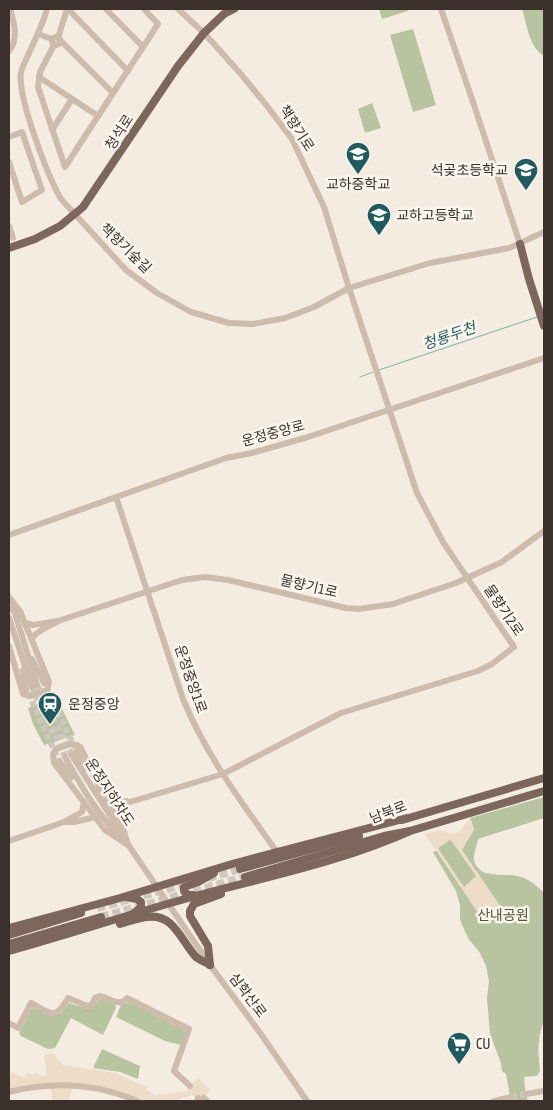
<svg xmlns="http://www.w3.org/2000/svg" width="553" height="1110" viewBox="0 0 553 1110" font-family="'Asap Condensed','Noto Sans KR',sans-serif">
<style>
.green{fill:#b8c4a0}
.plaza{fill:#ecdcc8;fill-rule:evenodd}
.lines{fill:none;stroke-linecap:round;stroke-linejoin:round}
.stream{stroke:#7fb0b2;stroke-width:1}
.minor-tunnel{stroke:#cfc6bd;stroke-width:6;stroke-dasharray:6 3;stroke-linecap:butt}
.major-tunnel{stroke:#cfc6bd;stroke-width:8;stroke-dasharray:8 4;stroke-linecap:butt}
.minor{stroke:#cdbbac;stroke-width:6}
.major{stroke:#7d675c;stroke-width:8}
.labels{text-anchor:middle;stroke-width:5;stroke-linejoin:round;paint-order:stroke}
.street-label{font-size:14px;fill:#3b302b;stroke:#fbf5ee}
.poi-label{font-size:14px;fill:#3b302b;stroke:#fbf5ee;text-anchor:start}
.park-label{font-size:14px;fill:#4a5a2e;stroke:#fbf5ee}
.water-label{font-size:15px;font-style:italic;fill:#1f5a5e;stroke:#fbf5ee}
</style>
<rect width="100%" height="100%" fill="#f4ebe1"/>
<g class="green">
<polygon points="379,9 408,9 408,11 382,19"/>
<path d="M522 9H544V56C529 47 527 25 522 9Z"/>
<polygon points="413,29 436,105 413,112 390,35"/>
<polygon points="372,103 381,128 365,133 358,109"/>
<polygon points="59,697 62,709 75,735 44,745 33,724 28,708"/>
<path d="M544 797V818L478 839C475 854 468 863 485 873 514 878 520 869 544 893V1021C537 1038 538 1053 540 1071L537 1076 524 1077 525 1090 528 1101H511L506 1074 502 1071 501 1063 490 1034 487 998 489 981 486 966 480 953 468 938 460 920V905L456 891 433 852 439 850 438 848 451 839 474 830 470 818Z"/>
<polygon points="103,999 115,1005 116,1008 103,1035 71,1018 55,1048 48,1049 21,1036 19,1033 32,1007 51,1016 61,1013 69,1003 89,1009 98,1000"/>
<polygon points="129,1002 186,1031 181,1045 165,1041 116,1017 121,1005"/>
<polygon points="102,1049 140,1066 138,1079 120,1072 93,1068"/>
</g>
<g class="plaza">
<path d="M469 820H471L474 830 462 850 501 907 482 919 425 834 440 830 451 834 459 832ZM450 839 476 876 464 887 438 848Z"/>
<polygon points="53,1053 63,1065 115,1073 142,1085 148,1086 147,1090 155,1095 185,1092 198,1078 210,1090 202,1099 191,1095 173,1101 140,1101 100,1087 75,1082 68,1101 53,1101 49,1082 9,1089 9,1078 12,1072 24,1078 27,1072 33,1076 35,1073 42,1076 47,1075 44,1055"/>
</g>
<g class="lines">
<g class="stream">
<polyline points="379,370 537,317"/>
<polyline points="360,377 373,372"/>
</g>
<g class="minor-tunnel">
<polyline points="37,685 71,754"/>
<polyline points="32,687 65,757"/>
<polyline points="46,687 75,748"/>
<polyline points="28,693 59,761"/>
<polyline points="511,1097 526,1094"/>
</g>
<g class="major-tunnel">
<polyline points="208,878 240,869"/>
<polyline points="97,908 190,883"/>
<polyline points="101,917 245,877"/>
</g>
<g class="minor">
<path d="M47 9C43 24 36 37 30 51 27 58 23 65 21 72 17 96 48 177 61 199L126 270 157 293 191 312 229 323 253 324 285 318 314 307 349 288 430 263 509 248 544 232"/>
<polyline points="68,9 128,71"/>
<polyline points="106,9 143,47"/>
<polyline points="441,9 472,99 520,244"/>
<polyline points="38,34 52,39"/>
<circle cx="56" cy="41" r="4"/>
<polyline points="58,38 67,9"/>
<polyline points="59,39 113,93"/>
<polyline points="54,45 40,72 38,87 65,167 158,24 144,9"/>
<path d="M9 51C19 39 14 22 10 9"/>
<polyline points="39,77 98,116"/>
<polyline points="52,130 72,99"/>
<polyline points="9,137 22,132 42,190 22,202 9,162"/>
<polyline points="9,226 13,238"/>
<path d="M116 497 183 699C206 755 242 803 277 852"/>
<polyline points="9,535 226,458 252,453 305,438 544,358"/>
<polyline points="9,597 20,611 49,682 47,690 31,696 23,694 9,646"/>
<polyline points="9,604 15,613 37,685"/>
<polyline points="9,618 32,687"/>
<polyline points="58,621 182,580 205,577 228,580 346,608 359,609 393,604 456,583 502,562 544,531"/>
<path d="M25 623 33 625 58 621C49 627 37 630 31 639"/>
<polyline points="32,659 44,683"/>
<polyline points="23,670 26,690"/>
<polygon points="71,744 77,745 81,748 101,791 121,821 128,845 105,830 54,763 53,754 56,749"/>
<polyline points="76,751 84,769"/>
<polyline points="71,754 120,831"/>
<path d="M65 757C83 789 99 818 127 843L210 965 258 1030 307 1101"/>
<polyline points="59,761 72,777"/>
<polyline points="84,802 82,812 64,822 74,822 96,817"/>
<polyline points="130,802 223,774 341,713 478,671 492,664 514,647 443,542 417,493 349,288 324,207 292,139 267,106 240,73 204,33 178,9"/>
<polyline points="109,803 125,801 130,802 121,809 118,816"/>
<polyline points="9,841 64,822"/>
<path d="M9 1023 18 1028 31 1003C51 1014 55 1021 68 998L88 1006 92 1005 95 998 100 996C110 998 119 1008 127 998L189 1029 174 1071 190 1086"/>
<path d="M9 1092C53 1081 95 1083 137 1101"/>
<polyline points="526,1094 544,1091"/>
<polyline points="204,1098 207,1101"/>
<polyline points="197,1101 198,1098"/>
<polyline points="494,1101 511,1097"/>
</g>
<g class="major">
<polyline points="520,244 529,279 544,326"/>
<polyline points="9,248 35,239 60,226 83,207 178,66 204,33 224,14 234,9"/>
<polyline points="402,820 544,778"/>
<polyline points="240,869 359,836"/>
<polyline points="245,877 384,836 410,831 544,791"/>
<polyline points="193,895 187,895 184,891 184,887 198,882 214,873"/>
<polyline points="126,897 137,899 141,902 141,907 133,914"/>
<path d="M120 924C129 921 138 918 147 917 174 913 181 941 196 957 200 960 205 962 210 965"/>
<polyline points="9,928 120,898 232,864 407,818"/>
<polyline points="9,935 81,913"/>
<polyline points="9,944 101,917"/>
<path d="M9 951C70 934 130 914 192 897 265 877 341 862 410 831"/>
<polyline points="210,965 208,946 190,916 190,911 194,904 221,894"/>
</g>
</g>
<defs>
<symbol id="school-pin" viewBox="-11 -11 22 30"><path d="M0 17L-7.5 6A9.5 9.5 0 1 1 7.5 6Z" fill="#1f5a5e" stroke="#fbf5ee"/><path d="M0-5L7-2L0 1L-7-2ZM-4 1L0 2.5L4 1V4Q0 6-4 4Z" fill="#fff"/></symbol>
<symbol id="station-pin" viewBox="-11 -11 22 30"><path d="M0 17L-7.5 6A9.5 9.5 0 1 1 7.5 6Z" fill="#1f5a5e" stroke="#fbf5ee"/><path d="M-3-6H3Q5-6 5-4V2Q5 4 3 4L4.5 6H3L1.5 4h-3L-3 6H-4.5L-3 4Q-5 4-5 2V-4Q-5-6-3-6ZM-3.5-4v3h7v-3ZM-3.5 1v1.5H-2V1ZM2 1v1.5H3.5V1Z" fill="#fff"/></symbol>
<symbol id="supermarket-pin" viewBox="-11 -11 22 30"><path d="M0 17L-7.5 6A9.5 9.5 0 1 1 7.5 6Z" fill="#1f5a5e" stroke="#fbf5ee"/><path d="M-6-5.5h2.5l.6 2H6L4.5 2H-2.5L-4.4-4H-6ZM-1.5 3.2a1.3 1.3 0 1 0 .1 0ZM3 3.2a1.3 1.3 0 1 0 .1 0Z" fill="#fff"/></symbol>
</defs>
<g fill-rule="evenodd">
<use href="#school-pin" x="344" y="140" width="28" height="38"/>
<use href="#school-pin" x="512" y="156" width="28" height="38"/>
<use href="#school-pin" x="365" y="201" width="28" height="38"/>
<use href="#station-pin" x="36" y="690" width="28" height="38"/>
<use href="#supermarket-pin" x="445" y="1030" width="28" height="38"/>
</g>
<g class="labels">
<g class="street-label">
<text transform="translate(297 128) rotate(57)" y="5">책향기로</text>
<text transform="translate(119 132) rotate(-57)" y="5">청석로</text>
<text transform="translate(126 248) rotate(44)" y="5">책향기숲길</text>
<text transform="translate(273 433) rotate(-15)" y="5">운정중앙로</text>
<text transform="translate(309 586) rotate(13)" y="5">물향기1로</text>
<text transform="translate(504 610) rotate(56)" y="5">물향기2로</text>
<text transform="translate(191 679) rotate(71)" y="5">운정중앙1로</text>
<text transform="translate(110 792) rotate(57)" y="5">운정지하차도</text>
<text transform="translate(388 812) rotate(-21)" y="5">남북로</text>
<text transform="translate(248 995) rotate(53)" y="5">심학산로</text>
</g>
<g class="poi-label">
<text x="508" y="175" text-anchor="end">석곶초등학교</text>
<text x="358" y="189" text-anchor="middle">교하중학교</text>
<text x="396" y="220">교하고등학교</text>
<text x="68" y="709">운정중앙</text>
<text x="476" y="1049">CU</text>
</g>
<g class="park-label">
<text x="503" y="920">산내공원</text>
</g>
<g class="water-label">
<text transform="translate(449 336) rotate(-19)" y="5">청룡두천</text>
</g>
</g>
<rect width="553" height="1110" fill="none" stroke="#3b302b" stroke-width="20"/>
</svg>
